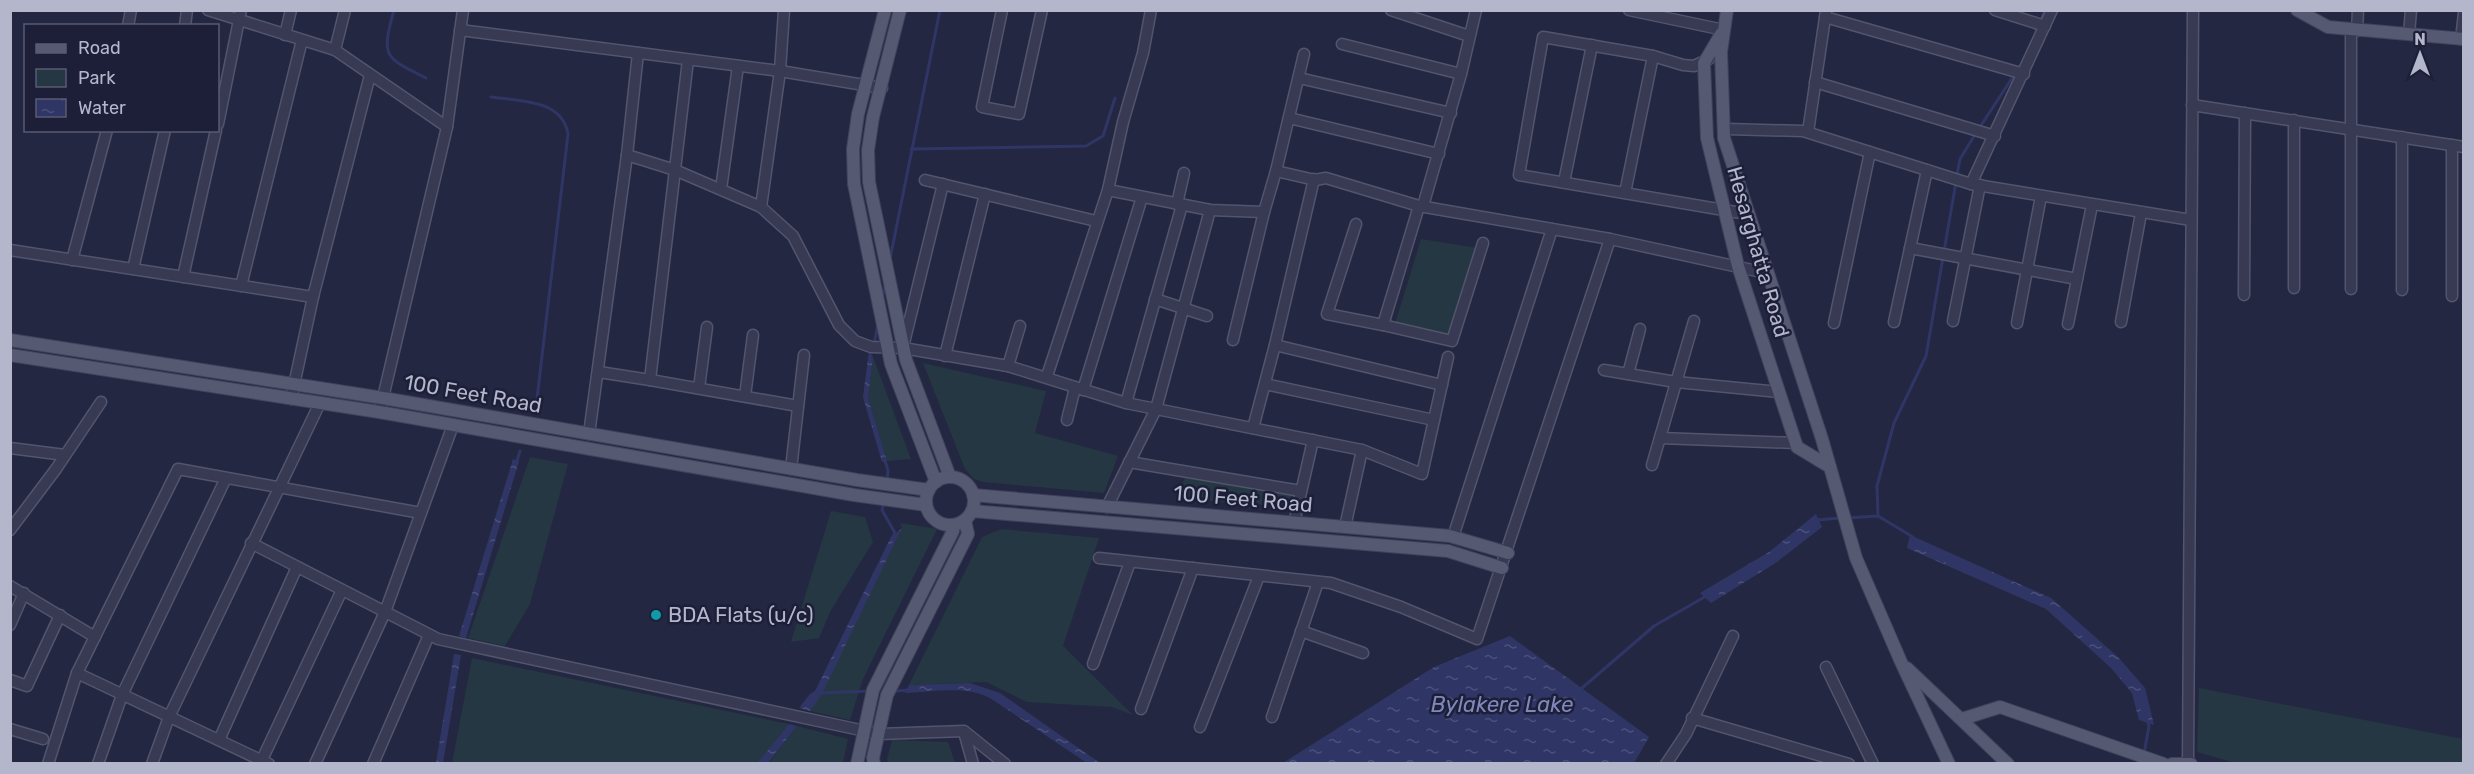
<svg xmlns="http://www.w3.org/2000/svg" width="2474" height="774" viewBox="0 0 2474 774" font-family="Rubik,sans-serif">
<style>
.green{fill:#253743}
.water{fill:url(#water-ripples)}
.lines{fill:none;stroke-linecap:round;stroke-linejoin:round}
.stream{stroke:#2f3665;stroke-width:3}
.minor-casing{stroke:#52556c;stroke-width:13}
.major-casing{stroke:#41435b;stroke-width:14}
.minor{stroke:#373a52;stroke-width:10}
.major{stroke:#555972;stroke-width:12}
.culture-dot{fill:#0f9aa8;stroke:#1c1f37;stroke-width:2}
.labels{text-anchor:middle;stroke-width:5;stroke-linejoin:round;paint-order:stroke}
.street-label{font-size:21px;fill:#b4b6cc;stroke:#1c1f37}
.poi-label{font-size:21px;fill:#b4b6cc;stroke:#1c1f37;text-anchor:start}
.water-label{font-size:22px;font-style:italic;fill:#8088bb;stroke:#1c1f37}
</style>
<defs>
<pattern id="water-ripples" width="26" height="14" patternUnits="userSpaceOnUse" patternTransform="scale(1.5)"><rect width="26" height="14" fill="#2f3665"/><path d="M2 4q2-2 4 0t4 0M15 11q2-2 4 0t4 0" fill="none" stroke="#4b517a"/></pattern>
</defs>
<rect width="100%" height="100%" fill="#232742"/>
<g class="green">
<polygon points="1421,239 1478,248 1449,335 1395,324"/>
<polygon points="873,357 911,459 887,461 868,398"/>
<polygon points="923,363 1046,391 1035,433 1118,456 1104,493 983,482 974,479 965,469"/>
<polygon points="530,457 568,464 530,604 505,646 468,638"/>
<polygon points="1185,478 1292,494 1289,507 1175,498"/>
<polygon points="831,511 865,517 873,542 831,610 819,638 791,642"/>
<polygon points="900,523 937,529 863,679 850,720 810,711 822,693 902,528"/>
<polygon points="1001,529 1099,538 1063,646 1133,715 1112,707 1027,702 986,682 909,685 982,537"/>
<polygon points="472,658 789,724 757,763 452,763"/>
<polygon points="2199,688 2463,739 2463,763 2239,764 2197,752"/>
<polygon points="797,726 848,739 843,763 768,764"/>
<polygon points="892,740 948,742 955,763 888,763 887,759"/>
</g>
<g class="water">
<polygon points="869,351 873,357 868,398 887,461 882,462 863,397"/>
<polygon points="513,459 519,461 466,638 459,636"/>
<polygon points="1816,514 1822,527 1774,564 1711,603 1700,593 1769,552"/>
<polygon points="902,528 822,694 810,711 799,708 810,694 815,691 891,537"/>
<polygon points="1910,535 2051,598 2118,657 2145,688 2154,725 2139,720 2132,693 2111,668 2046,609 1907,548"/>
<polygon points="1510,636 1649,737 1634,763 1283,763 1434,667"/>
<polygon points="454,654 461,655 443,763 436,763"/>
<path d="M970 683 1000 693 1100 763H1087L990 698C965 685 932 692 905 693L909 685Z"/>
<polygon points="789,724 797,726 768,763 757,763"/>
</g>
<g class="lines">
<g class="stream">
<path d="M394 10C381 57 384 57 426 78"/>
<polyline points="2041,21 2044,10"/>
<path d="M491 97C519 101 562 99 568 134L537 399"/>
<polyline points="1980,127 2014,75"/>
<polyline points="911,149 1086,146 1103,136 1115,98"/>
<polyline points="1957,175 1960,159 1976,133"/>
<polyline points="890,259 940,10"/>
<polyline points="882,300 885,286"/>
<polyline points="874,344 878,324"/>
<polyline points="884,458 888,470 887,481"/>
<polyline points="516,464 520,451"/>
<polyline points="884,502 882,510 895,533 893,537"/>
<polyline points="1878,516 1877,486 1894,423 1926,356 1956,182"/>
<polyline points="1847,518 1878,516 1913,537"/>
<polyline points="1817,520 1840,518"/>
<polyline points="1582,688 1654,626 1708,595"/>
<polyline points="895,691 909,690"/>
<polyline points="821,693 870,691"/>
<polyline points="2144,754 2149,726 2147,720"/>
</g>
<defs>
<g id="minor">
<polyline points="208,10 335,50 447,127"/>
<polyline points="1002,10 982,107 1019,114 1042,10"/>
<polyline points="1391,10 1469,36"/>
<polyline points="1629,10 1724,30"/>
<polyline points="1995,10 2045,26"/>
<polyline points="1825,17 2024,74"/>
<polyline points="128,26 131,10"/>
<polyline points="185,26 187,10"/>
<polyline points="460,30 780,71 882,88"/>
<polyline points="2357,31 2358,10"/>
<polyline points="2409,34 2411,10"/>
<polyline points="285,35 291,10"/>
<polyline points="2461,39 2464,13"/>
<polyline points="1342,44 1461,74"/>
<polyline points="335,50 345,10"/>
<polyline points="1709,59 1694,66 1683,65 1653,56 1543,37 1519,175 1747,214"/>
<polyline points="1299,78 1451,113"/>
<polyline points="1815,82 1995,136"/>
<polyline points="2192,105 2464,147"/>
<polyline points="1289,118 1439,154"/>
<polyline points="218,124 241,10"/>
<polyline points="1727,129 1803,131 1971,184 2191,220"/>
<polyline points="1808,132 1826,11"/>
<polyline points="2452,145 2452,296"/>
<polyline points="627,155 675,170 761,207 780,71 784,10"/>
<polyline points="1276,171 1304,54"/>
<polyline points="925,180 1096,221"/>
<polyline points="1564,182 1592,45"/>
<polyline points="1971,184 2052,10"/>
<polyline points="721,189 738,66"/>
<polyline points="1108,190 1210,210 1264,212 1276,171 1315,180 1326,178 1419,206 1610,239 1766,273"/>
<polyline points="1625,193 1653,56"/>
<polyline points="1177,204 1184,173"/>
<polyline points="1423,206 1461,74 1476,10"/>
<polyline points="761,207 793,236 839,325 855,341 871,347 903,348 1008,366 1126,403 1362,450 1422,474 1448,357"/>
<polyline points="1356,224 1327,314 1383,325 1419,206"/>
<polyline points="1910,248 2077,279"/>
<polyline points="10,250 313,297"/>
<polyline points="72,260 107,130"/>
<polyline points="133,269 165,130"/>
<polyline points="183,277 216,130"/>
<polyline points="241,286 302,40"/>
<polyline points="2294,288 2294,120"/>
<polyline points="2351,289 2351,31"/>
<polyline points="2402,290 2402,137"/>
<polyline points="2244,295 2245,113"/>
<polyline points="1155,299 1207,316"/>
<polyline points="1953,321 1980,185"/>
<polyline points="1894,322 1927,170"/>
<polyline points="2121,322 2141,213"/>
<polyline points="1834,323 1870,152"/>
<polyline points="2017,323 2041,196"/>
<polyline points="2068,324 2092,205"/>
<polyline points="1383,325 1452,341 1483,243"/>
<polyline points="1233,340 1264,212"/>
<polyline points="1275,345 1442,385"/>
<polyline points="903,347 943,184"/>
<polyline points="945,356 985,194"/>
<polyline points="1008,366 1020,326"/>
<polyline points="1604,370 1676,382 1779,392"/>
<polyline points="599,372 650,380 688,60"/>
<polyline points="1628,374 1640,329"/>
<polyline points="1047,376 1108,190 1123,122 1143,53 1151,10"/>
<polyline points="650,380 798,406"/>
<polyline points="1265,384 1434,420"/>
<polyline points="699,388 707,327"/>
<polyline points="1083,390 1142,197"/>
<polyline points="745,396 753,335"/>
<polyline points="291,399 313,297 370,75"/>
<polyline points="1126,403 1182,205"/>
<polyline points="381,406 447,127 463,10"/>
<polyline points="1067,420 1075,388"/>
<polyline points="1253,428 1275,345 1314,179"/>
<polyline points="589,434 627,155 638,53"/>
<polyline points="1660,438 1796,443"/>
<polyline points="10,448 65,455"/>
<polyline points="1129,462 1301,491"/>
<polyline points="1652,465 1694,321"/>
<polyline points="791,469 804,355"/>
<polyline points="1107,507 1156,409 1210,210"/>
<polyline points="1294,523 1313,440"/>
<polyline points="1345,527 1362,450"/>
<polyline points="10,530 56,469 101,402"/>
<polyline points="1453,537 1552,229"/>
<polyline points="251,543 438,639 879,734 964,731 1005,764"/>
<polyline points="1099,558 1331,583 1401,607 1477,639 1610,239"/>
<polyline points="10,586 95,637"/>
<polyline points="10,625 24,593"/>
<polyline points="1301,631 1363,653"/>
<polyline points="1093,664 1130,562"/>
<polyline points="1826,667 1873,764"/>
<polyline points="77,673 269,764"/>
<polyline points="10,680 27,686 60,615"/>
<polyline points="1141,709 1193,568"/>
<polyline points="1272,717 1318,582"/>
<polyline points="1692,718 1849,764"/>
<polyline points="1200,727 1259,576"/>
<polyline points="10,729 43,739"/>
<polyline points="964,732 973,764"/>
<polyline points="219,740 297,567"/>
<polyline points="2188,762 2193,10"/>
<polyline points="48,764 77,673 178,469 421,513"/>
<polyline points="98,764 122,695 226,478"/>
<polyline points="152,764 169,717 320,403"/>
<polyline points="260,764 342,590"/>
<polyline points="315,764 385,612 453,425"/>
<polyline points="373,764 429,635"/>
<polyline points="1666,764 1686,734 1733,636"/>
</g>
<g id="major">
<polyline points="885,10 858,114 853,149 854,184 891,364 936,482"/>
<polyline points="900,10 873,117 868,150 869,182 906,360 950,477"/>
<polyline points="1727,10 1721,52 1724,138 1822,439 1856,558 1901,662 1949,764"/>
<polyline points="2297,10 2328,27 2464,39"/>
<polyline points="1721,34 1704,63 1707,138 1738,266 1797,447 1830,467"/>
<polyline points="10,340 383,398 857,480 929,490"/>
<polyline points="10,355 379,412 854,495 926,505"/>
<circle cx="950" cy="501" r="24"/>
<polyline points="973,495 1450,536 1508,553"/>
<polyline points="972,511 1448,551 1502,568"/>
<polyline points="1907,668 2008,764"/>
<polyline points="1962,719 2000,707 2164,764"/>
<polyline points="857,764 873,690 953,531 951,525"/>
<polyline points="874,764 873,758 887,695 968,534 965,520"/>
<polyline points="2172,764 2191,764"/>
</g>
</defs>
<use href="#minor" class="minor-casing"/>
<use href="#major" class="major-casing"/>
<use href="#minor" class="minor"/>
<use href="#major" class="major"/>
</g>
<circle class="culture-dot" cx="656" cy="615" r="6"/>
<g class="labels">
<g class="street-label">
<text transform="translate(1758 252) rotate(74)" y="7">Hesarghatta Road</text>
<text transform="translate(473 394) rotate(10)" y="7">100 Feet Road</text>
<text transform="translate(1243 499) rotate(5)" y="7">100 Feet Road</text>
</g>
<g class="poi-label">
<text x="668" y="622">BDA Flats (u/c)</text>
</g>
<g class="water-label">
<text x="1502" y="712">Bylakere Lake</text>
</g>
</g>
<rect width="2474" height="774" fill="none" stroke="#b4b6cc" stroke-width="24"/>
<rect x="24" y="24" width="195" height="108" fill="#1c1f37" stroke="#595b73" stroke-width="1.5"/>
<rect x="36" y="44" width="30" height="9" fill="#555972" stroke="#595b73" stroke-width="1.5"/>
<text x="78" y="54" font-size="18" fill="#b4b6cc">Road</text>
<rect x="36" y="69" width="30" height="18" fill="#253743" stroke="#595b73" stroke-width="1.5"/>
<text x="78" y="84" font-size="18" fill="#b4b6cc">Park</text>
<rect x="36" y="99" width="30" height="18" fill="url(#water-ripples)" stroke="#595b73" stroke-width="1.5"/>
<text x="78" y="114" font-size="18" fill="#b4b6cc">Water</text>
<g transform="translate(2420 54)" stroke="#1c1f37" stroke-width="4.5" paint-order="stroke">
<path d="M0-4.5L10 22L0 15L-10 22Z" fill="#b4b6cc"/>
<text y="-9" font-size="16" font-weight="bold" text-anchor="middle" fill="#b4b6cc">N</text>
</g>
</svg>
